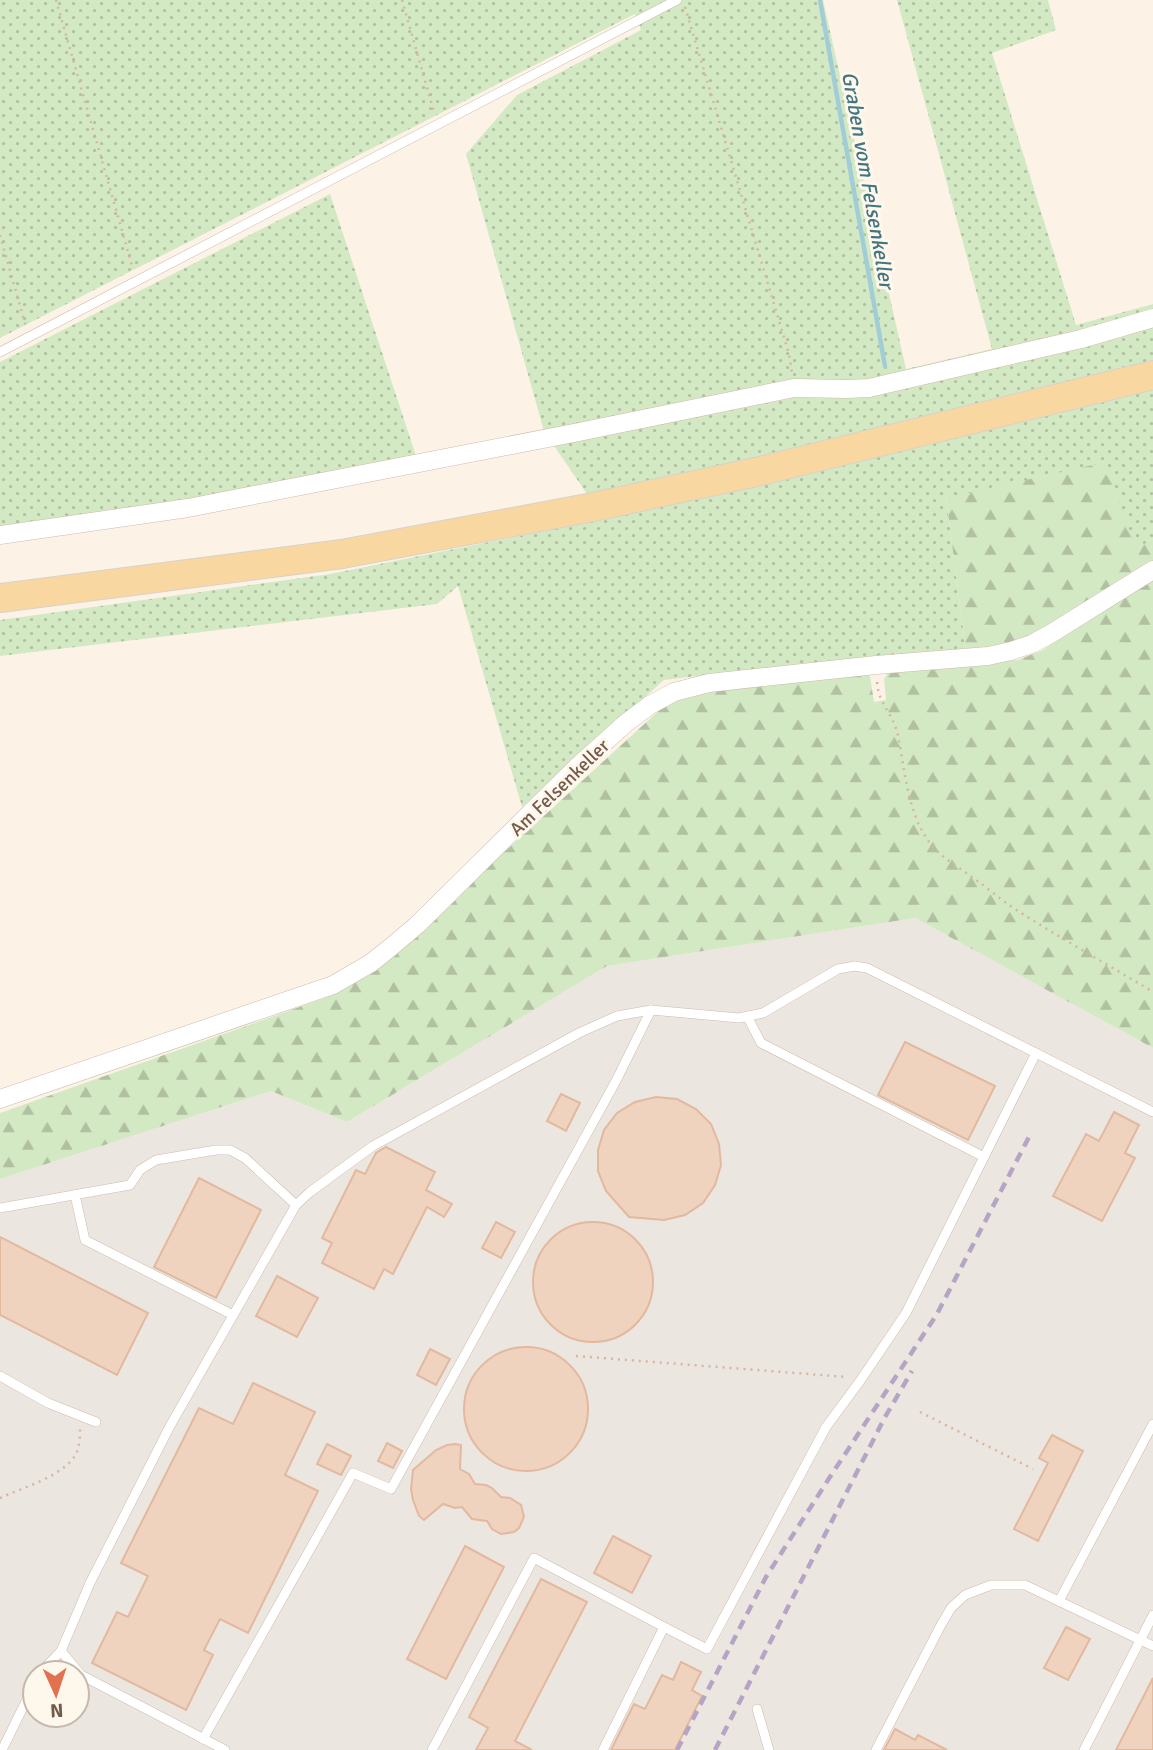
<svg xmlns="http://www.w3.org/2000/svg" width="1153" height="1750" viewBox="0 0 1153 1750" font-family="Signika,sans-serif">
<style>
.industrial{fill:#ece6e0;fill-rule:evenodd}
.grass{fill:url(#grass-dots)}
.forest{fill:url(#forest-firs)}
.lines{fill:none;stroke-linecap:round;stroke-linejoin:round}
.stream{stroke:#a1cdd6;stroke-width:4.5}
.building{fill:#f0d3be;stroke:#e2b99f;stroke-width:2}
.service-casing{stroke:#cdbbac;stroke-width:10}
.minor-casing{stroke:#cdbbac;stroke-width:19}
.primary-casing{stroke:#d8d1cd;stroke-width:30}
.path{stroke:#d5b6a1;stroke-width:2.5;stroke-dasharray:2 5;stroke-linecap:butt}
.service{stroke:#fff;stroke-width:9}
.minor{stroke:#fff;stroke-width:18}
.primary{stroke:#f8d8a0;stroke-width:28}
.rail{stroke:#b6a4c5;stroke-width:4.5;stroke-dasharray:10 7;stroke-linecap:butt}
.labels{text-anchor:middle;stroke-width:6;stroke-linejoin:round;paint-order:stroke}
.street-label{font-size:19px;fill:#745a4b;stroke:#fef7ec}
.water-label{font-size:21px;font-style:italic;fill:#437580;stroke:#fef7ec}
</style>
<defs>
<pattern id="grass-dots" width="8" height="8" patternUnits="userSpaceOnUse" patternTransform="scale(1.75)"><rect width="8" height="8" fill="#d3e9c4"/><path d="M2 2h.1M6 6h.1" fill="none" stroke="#b0c0a1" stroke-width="1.8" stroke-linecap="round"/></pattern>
<pattern id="forest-firs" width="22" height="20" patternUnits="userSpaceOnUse" patternTransform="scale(1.75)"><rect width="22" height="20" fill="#d3e9c4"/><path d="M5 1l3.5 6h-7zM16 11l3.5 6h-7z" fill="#b0c0a1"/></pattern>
</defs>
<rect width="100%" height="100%" fill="#fcf3e6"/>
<path class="industrial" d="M915 918 1153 1048V1750H0V1179L271 1091 347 1122 607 966ZM35 1673H77V1715H35Z"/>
<g class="grass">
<polygon points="0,0 823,0 906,369 992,349 897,0 1048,0 1056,30 992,53 1076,325 1153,304 1153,539 1136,549 946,498 966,651 748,670 664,680 522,807 458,586 437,604 0,656 0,620 330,574 604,519 544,431 466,154 517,95 641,30 635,14 0,338"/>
<polygon points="330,194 416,456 198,500 0,529 0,362"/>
</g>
<g class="forest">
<polygon points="1106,462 1136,549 1153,539 1153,566 1023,641 966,651 946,498"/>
<polygon points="1153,577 1153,1048 915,918 607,966 347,1122 271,1091 0,1179 0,1113 325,998 371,974 676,695 862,672 870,676 874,702 886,700 884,679 891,669 1018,660 1043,650 1096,612"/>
</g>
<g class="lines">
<polyline class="stream" points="820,0 885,366"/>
</g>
<g class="building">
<polygon points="905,1042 995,1086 968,1140 878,1095"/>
<polygon points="561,1094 580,1103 566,1131 547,1121"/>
<polygon points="656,1097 677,1099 696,1109 711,1124 719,1144 721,1165 715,1185 703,1203 685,1215 664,1220 629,1217 606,1191 598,1171 598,1150 604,1130 617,1113 635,1102"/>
<polygon points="1114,1112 1139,1125 1125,1153 1135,1158 1102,1221 1053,1196 1086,1134 1099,1141"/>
<polygon points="386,1147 435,1172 426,1190 452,1204 444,1217 427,1207 393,1274 384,1269 374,1289 322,1263 332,1243 322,1238 356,1170 365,1174 376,1153"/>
<polygon points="199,1178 261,1210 216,1298 154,1267"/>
<circle cx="593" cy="1282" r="60"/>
<polygon points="496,1222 515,1232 501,1258 482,1248"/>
<polygon points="0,1237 148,1313 117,1375 0,1315"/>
<polygon points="277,1276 318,1298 297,1337 256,1316"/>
<circle cx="526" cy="1409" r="62"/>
<polygon points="430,1349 450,1359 436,1385 417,1375"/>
<polygon points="253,1383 315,1412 285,1475 318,1491 248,1633 220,1619 204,1650 213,1655 186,1710 92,1663 117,1612 128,1617 148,1576 121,1563 199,1408 233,1424"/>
<polygon points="1052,1435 1083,1451 1038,1541 1014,1529 1048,1463 1039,1458"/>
<polygon points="387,1443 402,1451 393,1468 378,1461"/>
<polygon points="327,1444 351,1456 341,1475 317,1464"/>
<polygon points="455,1444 461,1445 460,1469 469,1474 475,1484 486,1485 492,1488 501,1497 510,1498 521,1505 524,1517 519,1528 514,1532 501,1534 492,1529 487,1521 472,1519 462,1507 455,1508 443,1504 424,1520 419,1516 413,1500 411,1489 413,1470 436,1450 447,1445"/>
<polygon points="613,1536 651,1556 632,1593 594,1573"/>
<polygon points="465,1546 504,1567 446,1679 407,1659"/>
<polygon points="541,1579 587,1602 515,1741 532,1750 476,1750 488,1728 469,1717"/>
<polygon points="1066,1627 1090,1639 1068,1680 1044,1668"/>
<polygon points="681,1662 701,1672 692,1690 702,1696 675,1750 611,1750 634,1704 645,1709 662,1675 673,1680"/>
<polygon points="1153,1678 1153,1750 1116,1750"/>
<polygon points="895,1729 915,1740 918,1735 947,1750 884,1750"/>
</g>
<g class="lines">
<defs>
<g id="service">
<polyline points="0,352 677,0"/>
<polyline points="747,1016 761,1043 984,1157"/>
<polyline points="75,1195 85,1240 233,1315"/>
<polyline points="0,1208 130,1185 140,1170 156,1160 216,1150 230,1150 245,1158 296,1205"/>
<polyline points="0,1376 48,1403 96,1422"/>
<polyline points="1059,1601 1153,1424"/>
<polyline points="664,1627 707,1649 826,1427 860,1381 906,1313 1036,1053"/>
<polyline points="61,1651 81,1675 225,1750"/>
<polyline points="40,1673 61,1651 90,1583 170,1426 296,1205 310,1192 373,1146 579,1033 617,1016 651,1010 739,1018 763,1013 838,969 855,966 867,968 1153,1112"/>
<polyline points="757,1709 769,1750"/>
<polyline points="203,1739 353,1473 391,1489 617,1079 651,1010"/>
<polyline points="2,1750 35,1683"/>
<polyline points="432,1750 534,1558 664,1627 603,1750"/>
<polyline points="876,1750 941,1625 951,1608 965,1595 991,1585 1025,1585 1153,1646"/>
<polyline points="1084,1750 1153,1615"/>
</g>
<g id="minor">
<polyline points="0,535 188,508 579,432 794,388 847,389 869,388 1081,339 1153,318"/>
<polyline points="0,1099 333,985 371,963 391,947 417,925 578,766 626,723 650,705 674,692 709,683 876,665 988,656 1011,651 1032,644 1052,633 1153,570"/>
</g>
<polyline id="primary" points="0,598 342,554 593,507 756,472 1153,375"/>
</defs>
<use href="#service" class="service-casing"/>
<use href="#minor" class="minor-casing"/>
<use href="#primary" class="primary-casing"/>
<g class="path">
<polyline points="56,0 133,269"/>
<polyline points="402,0 434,112"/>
<polyline points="685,7 789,354 792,373"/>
<polyline points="0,235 26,327"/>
<path d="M877 682C879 706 894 714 898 736 905 770 907 809 927 839 937 855 957 866 972 877 986 887 1000 899 1015 909 1060 938 1107 964 1153 992"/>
<polyline points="576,1356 847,1377"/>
<polyline points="920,1412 1033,1469"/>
<path d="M0 1498C22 1488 64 1476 76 1454 80 1446 80 1435 80 1427"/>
</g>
<use href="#service" class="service"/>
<use href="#minor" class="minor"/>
<use href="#primary" class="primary"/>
<g class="rail">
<polyline points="677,1750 766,1577 828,1480 937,1314 1029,1137"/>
<polyline points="715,1750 885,1417 912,1371"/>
</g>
</g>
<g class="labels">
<g class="street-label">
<text transform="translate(559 787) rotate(-44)" y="7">Am Felsenkeller</text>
</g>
<g class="water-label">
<text transform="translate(868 180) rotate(80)" y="7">Graben vom Felsenkeller</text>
</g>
</g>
<g transform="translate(56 1694) rotate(177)"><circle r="33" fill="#fef7ec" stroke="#c7b8ac" stroke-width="2"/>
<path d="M0-5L12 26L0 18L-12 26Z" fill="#e2714f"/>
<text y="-10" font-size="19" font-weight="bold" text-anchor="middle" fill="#745a4b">N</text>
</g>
</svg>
